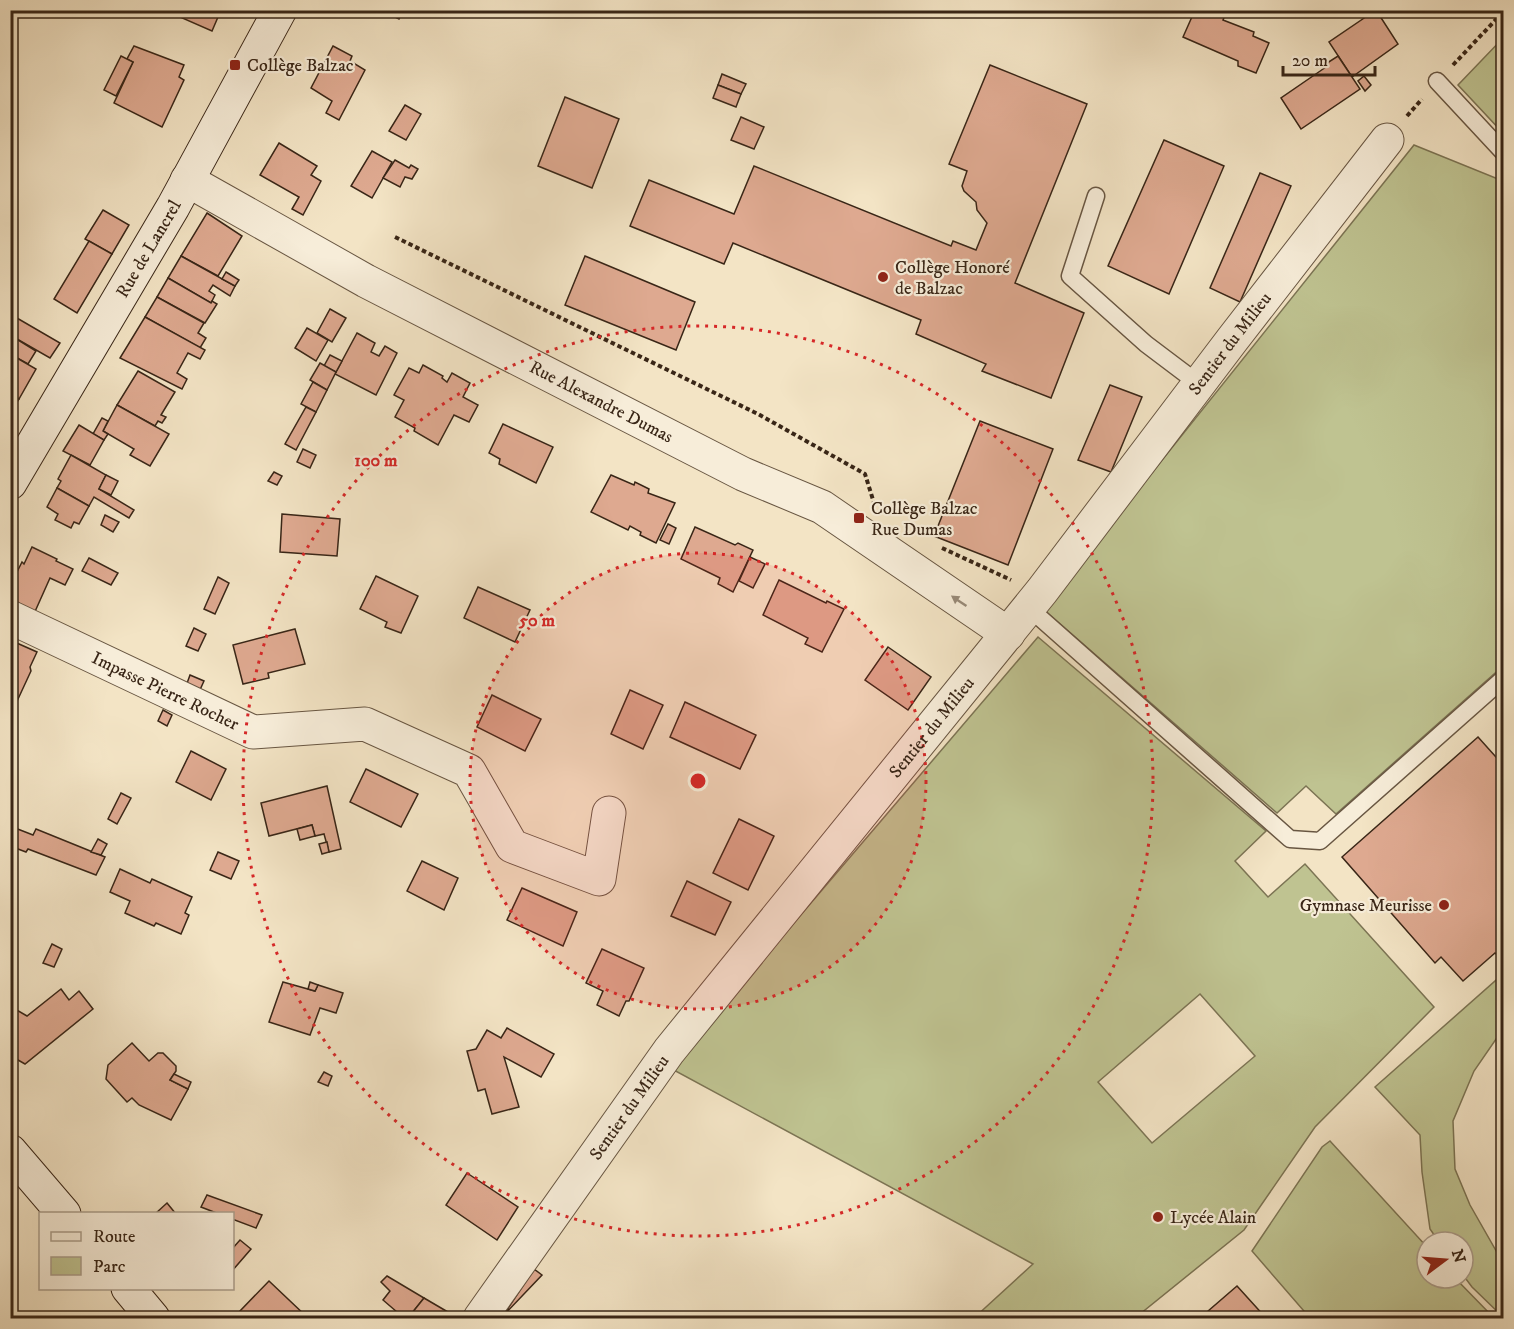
<svg xmlns="http://www.w3.org/2000/svg" width="1514" height="1329" viewBox="0 0 1514 1329" font-family="'IM FELL DW Pica',serif">
<style>
.green{fill:#bfc391;stroke:#7c7454;stroke-width:1.5;fill-rule:evenodd}
.building{fill:#dea990;stroke:#392617;stroke-width:1.5}
.lines{fill:none;stroke-linecap:round;stroke-linejoin:round}
.lane-casing{stroke:#685642;stroke-width:19}
.street-casing{stroke:#685642;stroke-width:35}
.secondary-casing{stroke:#392617;stroke-width:35}
.path{stroke:#392617;stroke-width:4;stroke-dasharray:4.5 3;stroke-linecap:butt}
.lane{stroke:#f7edd9;stroke-width:16}
.street{stroke:#f7edd9;stroke-width:33}
.secondary{stroke:#f7edd9;stroke-width:33}
.oneway{fill:#988a78}
.ring{fill:none;stroke:#d62828;stroke-width:3;stroke-dasharray:3 6}
.poi-dot{fill:#8f2418;stroke:#f7edd9;stroke-width:2}
.labels{text-anchor:middle;stroke-width:4.5;stroke-linejoin:round;paint-order:stroke}
.poi-label{font-size:18px;fill:#392617;stroke:#f7edd9;text-anchor:start}
.street-label{font-size:18px;fill:#392617;stroke:#f7edd9}
.centre{fill:#d62828;stroke:#f7edd9;stroke-width:3}
.ring-label{font-size:18px;text-anchor:middle;font-weight:bold;fill:#d62828;stroke:#f7edd9;stroke-width:4.5;stroke-linejoin:round;paint-order:stroke}
</style>
<rect width="100%" height="100%" fill="#f3e4c5"/>
<filter id="stains"><feTurbulence type="fractalNoise" baseFrequency=".00333" numOctaves="4"/><feColorMatrix values="0 0 0 0 .2 0 0 0 0 .09 0 0 0 0 .02 0 0 0 .5 -.17"/></filter>
<radialGradient id="worn" r=".72"><stop offset=".6" stop-color="#630" stop-opacity="0"/><stop offset="1" stop-color="#630" stop-opacity=".3"/></radialGradient>
<g class="green">
<polygon points="1503,38 1503,133 1458,85"/>
<polygon points="1414,145 1503,181 1503,666 1336,814 1306,786 1277,813 1043,609"/>
<path d="M1038 637 1266 831 1235 861 1268 897 1305 864 1434 1007 1315 1127 1244 1230 1135 1318H974L1033 1264 670 1068ZM1200 994 1255 1056 1152 1143 1098 1082Z"/>
<polygon points="1503,974 1503,1029 1474,1071 1453,1121 1455,1169 1470,1205 1503,1263 1503,1317 1472,1287 1463,1275 1463,1242 1439,1242 1430,1229 1422,1172 1420,1135 1375,1087"/>
<polygon points="1330,1141 1427,1247 1427,1278 1455,1278 1494,1318 1310,1318 1252,1251 1322,1147"/>
</g>
<g class="building">
<polygon points="175,10 221,10 212,31 173,14"/>
<polygon points="381,10 403,10 399,19"/>
<polygon points="1195,10 1213,10 1225,15 1223,20 1254,32 1253,36 1269,43 1256,73 1238,66 1238,61 1183,37"/>
<polygon points="1376,10 1398,44 1352,77 1329,42"/>
<polygon points="134,46 184,65 179,77 184,80 162,127 114,103 133,62 127,59"/>
<polygon points="333,46 352,56 350,61 365,70 339,120 326,113 332,101 311,88"/>
<polygon points="121,56 133,62 116,96 104,90"/>
<polygon points="1338,56 1360,89 1301,129 1281,98 1326,67 1324,65"/>
<polygon points="990,65 1087,104 1015,283 1084,313 1051,398 982,371 986,364 916,334 921,320 733,243 724,264 630,226 649,180 734,214 754,166 951,246 953,241 976,250 987,223 977,210 976,202 964,191 962,186 967,171 949,164"/>
<polygon points="722,74 746,84 741,94 718,85"/>
<polygon points="1364,76 1371,85 1365,91 1358,81"/>
<polygon points="718,85 741,94 736,107 713,98"/>
<polygon points="565,97 619,119 592,188 538,166"/>
<polygon points="405,105 421,114 406,140 389,131"/>
<polygon points="741,117 764,127 754,149 731,140"/>
<polygon points="1164,140 1224,166 1169,294 1108,266"/>
<polygon points="279,143 317,166 311,175 321,181 303,215 292,209 299,197 260,175"/>
<polygon points="372,151 392,162 372,198 351,186"/>
<polygon points="395,160 409,168 411,165 418,169 412,179 405,177 400,187 383,178"/>
<polygon points="1260,173 1291,186 1240,302 1210,288"/>
<polygon points="103,210 129,225 112,254 85,239"/>
<polygon points="207,213 242,236 218,276 181,256"/>
<polygon points="89,241 112,254 77,313 54,299"/>
<polygon points="181,256 235,286 230,296 213,285 209,291 215,295 211,303 168,278"/>
<polygon points="585,256 695,302 676,350 565,305"/>
<polygon points="226,272 239,280 235,286 222,279"/>
<polygon points="168,278 211,303 212,301 217,304 205,323 157,297"/>
<polygon points="157,297 204,323 198,333 206,338 200,348 145,317"/>
<polygon points="330,309 346,318 332,342 317,333"/>
<polygon points="10,314 60,343 50,358 10,335"/>
<polygon points="145,317 205,350 200,359 188,353 177,373 187,379 182,389 120,358"/>
<polygon points="307,328 328,340 316,361 295,348"/>
<polygon points="357,333 375,343 371,352 379,356 385,346 397,353 376,395 335,374"/>
<polygon points="10,335 36,351 28,364 10,354"/>
<polygon points="10,354 36,369 19,399 10,394"/>
<polygon points="330,355 342,361 336,372 324,366"/>
<polygon points="320,363 336,372 327,390 310,380"/>
<polygon points="423,365 443,376 442,378 447,382 452,373 470,383 463,397 478,405 469,422 454,415 438,445 414,431 415,428 395,417 404,400 394,395 409,368 419,373"/>
<polygon points="138,371 175,392 161,415 166,417 162,423 158,421 155,426 117,405"/>
<polygon points="313,382 327,390 316,412 301,404"/>
<polygon points="1110,385 1142,397 1111,472 1078,460"/>
<polygon points="10,394 19,399 10,413"/>
<polygon points="117,405 169,434 150,466 130,455 134,449 103,431"/>
<polygon points="306,407 316,412 296,450 285,444"/>
<polygon points="102,418 108,421 103,431 108,434 104,440 93,434"/>
<polygon points="980,421 1053,449 1008,565 934,536"/>
<polygon points="503,424 553,447 536,483 499,464 500,459 489,453"/>
<polygon points="79,425 104,440 90,465 63,451"/>
<polygon points="303,449 316,455 310,468 297,462"/>
<polygon points="71,455 106,475 99,489 134,510 129,518 94,497 89,506 57,488 61,481 58,479"/>
<polygon points="274,472 282,476 277,485 268,481"/>
<polygon points="106,475 118,481 111,495 99,489"/>
<polygon points="611,475 634,485 635,482 649,489 648,493 675,503 656,543 640,535 641,532 630,526 628,530 591,512"/>
<polygon points="57,488 89,506 79,524 74,522 71,528 55,520 58,514 47,507"/>
<polygon points="282,514 340,519 337,556 280,552"/>
<polygon points="105,515 119,522 113,532 101,525"/>
<polygon points="668,524 676,528 669,544 660,540"/>
<polygon points="695,527 735,545 738,543 753,550 733,592 718,584 720,578 681,559"/>
<polygon points="32,547 57,559 56,561 73,569 65,585 50,578 33,616 10,605 10,586 22,562 24,564"/>
<polygon points="750,557 765,564 753,588 739,581"/>
<polygon points="89,558 118,573 111,585 82,571"/>
<polygon points="376,576 418,596 401,633 385,627 387,622 360,609"/>
<polygon points="218,577 229,583 215,614 204,609"/>
<polygon points="779,580 826,603 827,601 844,609 822,652 805,644 808,638 763,615"/>
<polygon points="478,587 530,610 515,642 464,618"/>
<polygon points="194,628 206,634 198,651 186,646"/>
<polygon points="295,629 305,664 268,673 269,678 243,684 233,645"/>
<polygon points="10,640 37,652 30,667 31,671 12,712"/>
<polygon points="888,647 931,677 908,710 865,680"/>
<polygon points="190,675 204,681 199,692 186,686"/>
<polygon points="630,690 663,705 643,749 611,734"/>
<polygon points="492,695 541,719 525,751 477,727"/>
<polygon points="685,702 756,735 740,769 670,737"/>
<polygon points="163,710 172,715 167,726 158,721"/>
<polygon points="1478,737 1504,766 1504,961 1495,953 1463,981 1441,957 1435,963 1342,857"/>
<polygon points="191,751 226,769 211,800 176,782"/>
<polygon points="366,769 418,794 401,827 350,802"/>
<polygon points="327,786 341,849 329,852 324,834 315,836 312,825 269,836 261,803"/>
<polygon points="121,793 131,798 117,824 108,819"/>
<polygon points="739,819 774,836 748,890 713,873"/>
<polygon points="312,825 315,836 300,840 297,829"/>
<polygon points="10,826 33,835 36,829 105,857 96,875 28,849 26,852 10,846"/>
<polygon points="98,839 107,844 101,855 91,852"/>
<polygon points="327,842 329,852 322,854 319,844"/>
<polygon points="218,852 239,861 231,879 210,870"/>
<polygon points="422,861 458,878 444,910 407,891"/>
<polygon points="120,869 150,883 152,879 192,897 185,913 189,915 181,934 156,923 154,926 125,913 130,901 110,892"/>
<polygon points="687,881 731,902 715,935 671,916"/>
<polygon points="522,888 577,912 563,946 507,920"/>
<polygon points="52,944 62,949 54,967 43,963"/>
<polygon points="602,949 644,968 629,1001 626,1001 619,1016 597,1005 603,991 586,983"/>
<polygon points="283,982 315,991 318,985 343,993 336,1013 320,1008 310,1035 269,1022"/>
<polygon points="310,982 318,985 315,991 308,989"/>
<polygon points="61,989 69,1000 79,991 93,1009 25,1064 11,1056 10,1006 27,1016"/>
<polygon points="507,1028 554,1054 541,1077 504,1057 519,1107 492,1114 485,1089 478,1091 467,1051 476,1049 487,1030 501,1038"/>
<polygon points="132,1043 149,1061 158,1053 163,1053 176,1066 176,1071 170,1080 188,1089 171,1120 139,1105 132,1098 127,1102 106,1079 108,1065"/>
<polygon points="324,1072 332,1076 328,1086 318,1082"/>
<polygon points="174,1074 191,1082 188,1089 170,1080"/>
<polygon points="467,1173 518,1207 497,1240 446,1205"/>
<polygon points="207,1195 262,1215 256,1228 232,1219 232,1214 219,1214 201,1207"/>
<polygon points="167,1203 176,1214 155,1214"/>
<polygon points="240,1240 251,1249 232,1271 232,1249"/>
<polygon points="534,1269 542,1275 503,1316"/>
<polygon points="387,1276 424,1298 408,1318 404,1318 383,1300 390,1291 381,1282"/>
<polygon points="269,1281 308,1318 248,1318 240,1311"/>
<polygon points="1237,1286 1266,1318 1200,1318"/>
<polygon points="424,1298 453,1315 457,1318 408,1318"/>
</g>
<g class="lines">
<defs>
<g id="lane">
<polyline points="1437,81 1504,153"/>
<polyline points="1096,196 1070,276 1146,344 1199,384"/>
<polyline points="1029,608 1290,839 1320,841 1504,678"/>
</g>
<g id="street">
<path id="s1" d="M187 180 366 281 743 474 822 507 1008 634"/>
<path id="s2" d="M10 617 253 732 365 724 469 771 512 846 599 879 609 813"/>
<path id="s3" d="M480 1318 669 1051 1042 591 1232 340 1387 140"/>
</g>
<g id="secondary">
<path id="s4" d="M10 483 173 207 280 10"/>
<polyline points="10,1151 64,1214"/>
<polyline points="128,1288 153,1318"/>
</g>
</defs>
<use href="#lane" class="lane-casing"/>
<use href="#street" class="street-casing"/>
<use href="#secondary" class="secondary-casing"/>
<g class="path">
<polyline points="1453,65 1504,11"/>
<polyline points="1407,116 1422,99"/>
<polyline points="395,237 758,414 865,474 874,503"/>
<polyline points="942,548 1011,580"/>
</g>
<use href="#lane" class="lane"/>
<use href="#street" class="street"/>
<use href="#secondary" class="secondary"/>
</g>
<defs><path id="oneway-solid" d="M-6-.8H1V-3.2L6.5 0L1 3.2V.8H-6Z" transform="scale(1.5)"/></defs>
<use class="oneway" href="#oneway-solid" transform="translate(959 601) rotate(-146)"/>
<circle cx="698" cy="781" r="228" fill="#d62828" fill-opacity=".12"/>
<g class="ring">
<circle cx="698" cy="781" r="228"/>
<circle cx="698" cy="781" r="455"/>
</g>
<g class="poi-dot">
<rect x="229" y="59" width="12" height="12" rx="3"/>
<circle cx="883" cy="277" r="6"/>
<rect x="853" y="512" width="12" height="12" rx="3"/>
<circle cx="1444" cy="905" r="6"/>
<circle cx="1158" cy="1217" r="6"/>
</g>
<g class="labels">
<g class="poi-label">
<text x="247" y="71">Collège Balzac</text>
<text x="895" y="273">Collège Honoré<tspan x="895" dy="21">de Balzac</tspan></text>
<text x="871" y="514">Collège Balzac<tspan x="871" dy="21">Rue Dumas</tspan></text>
<text x="1432" y="911" text-anchor="end">Gymnase Meurisse</text>
<text x="1170" y="1223">Lycée Alain</text>
</g>
<g class="street-label">
<text dy="6" stroke="none"><textPath href="#s4" startOffset="272">Rue de Lancrel</textPath></text>
<text dy="6" stroke="none"><textPath href="#s3" startOffset="1230">Sentier du Milieu</textPath></text>
<text dy="6" stroke="none"><textPath href="#s1" startOffset="470">Rue Alexandre Dumas</textPath></text>
<text dy="6" stroke="none"><textPath href="#s2" startOffset="172">Impasse Pierre Rocher</textPath></text>
<text dy="6" stroke="none"><textPath href="#s3" startOffset="744">Sentier du Milieu</textPath></text>
<text dy="6" stroke="none"><textPath href="#s3" startOffset="258">Sentier du Milieu</textPath></text>
</g>
</g>
<circle cx="698" cy="781" r="9" class="centre"/>
<g class="ring-label">
<text x="376" y="466">100 m</text>
<text x="537" y="626">50 m</text>
</g>
<rect width="1514" height="1329" fill="none" stroke="#f3e4c5" stroke-width="36"/>
<rect x="12" y="12" width="1490" height="1305" fill="none" stroke="#392617" stroke-width="3"/>
<rect x="18" y="18" width="1478" height="1293" fill="none" stroke="#392617" stroke-width="1.5"/>
<rect x="39" y="1212" width="195" height="78" fill="#f7edd9" stroke="#ab9d8b" stroke-width="1.5"/>
<rect x="51" y="1232" width="30" height="9" fill="#f7edd9" stroke="#ab9d8b" stroke-width="1.5"/>
<text x="93" y="1242" font-size="18" fill="#392617">Route</text>
<rect x="51" y="1257" width="30" height="18" fill="#bfc391" stroke="#ab9d8b" stroke-width="1.5"/>
<text x="93" y="1272" font-size="18" fill="#392617">Parc</text>
<g transform="translate(1445 1260) rotate(74)"><circle r="28" fill="#f7edd9" stroke="#ab9d8b" stroke-width="1.5"/>
<path d="M0-4.5L10 22L0 15L-10 22Z" fill="#8f2418"/>
<text y="-9" font-size="16" font-weight="bold" text-anchor="middle" fill="#392617">N</text>
</g>
<path d="M1283 66v9h92v-9" fill="none" stroke="#392617" stroke-width="3"/>
<text x="1292" y="66" font-size="18" fill="#392617" stroke="#f7edd9" stroke-width="4.5" paint-order="stroke">20 m</text>
<rect width="100%" height="100%" filter="url(#stains)"/>
<rect width="100%" height="100%" fill="url(#worn)"/>
</svg>
